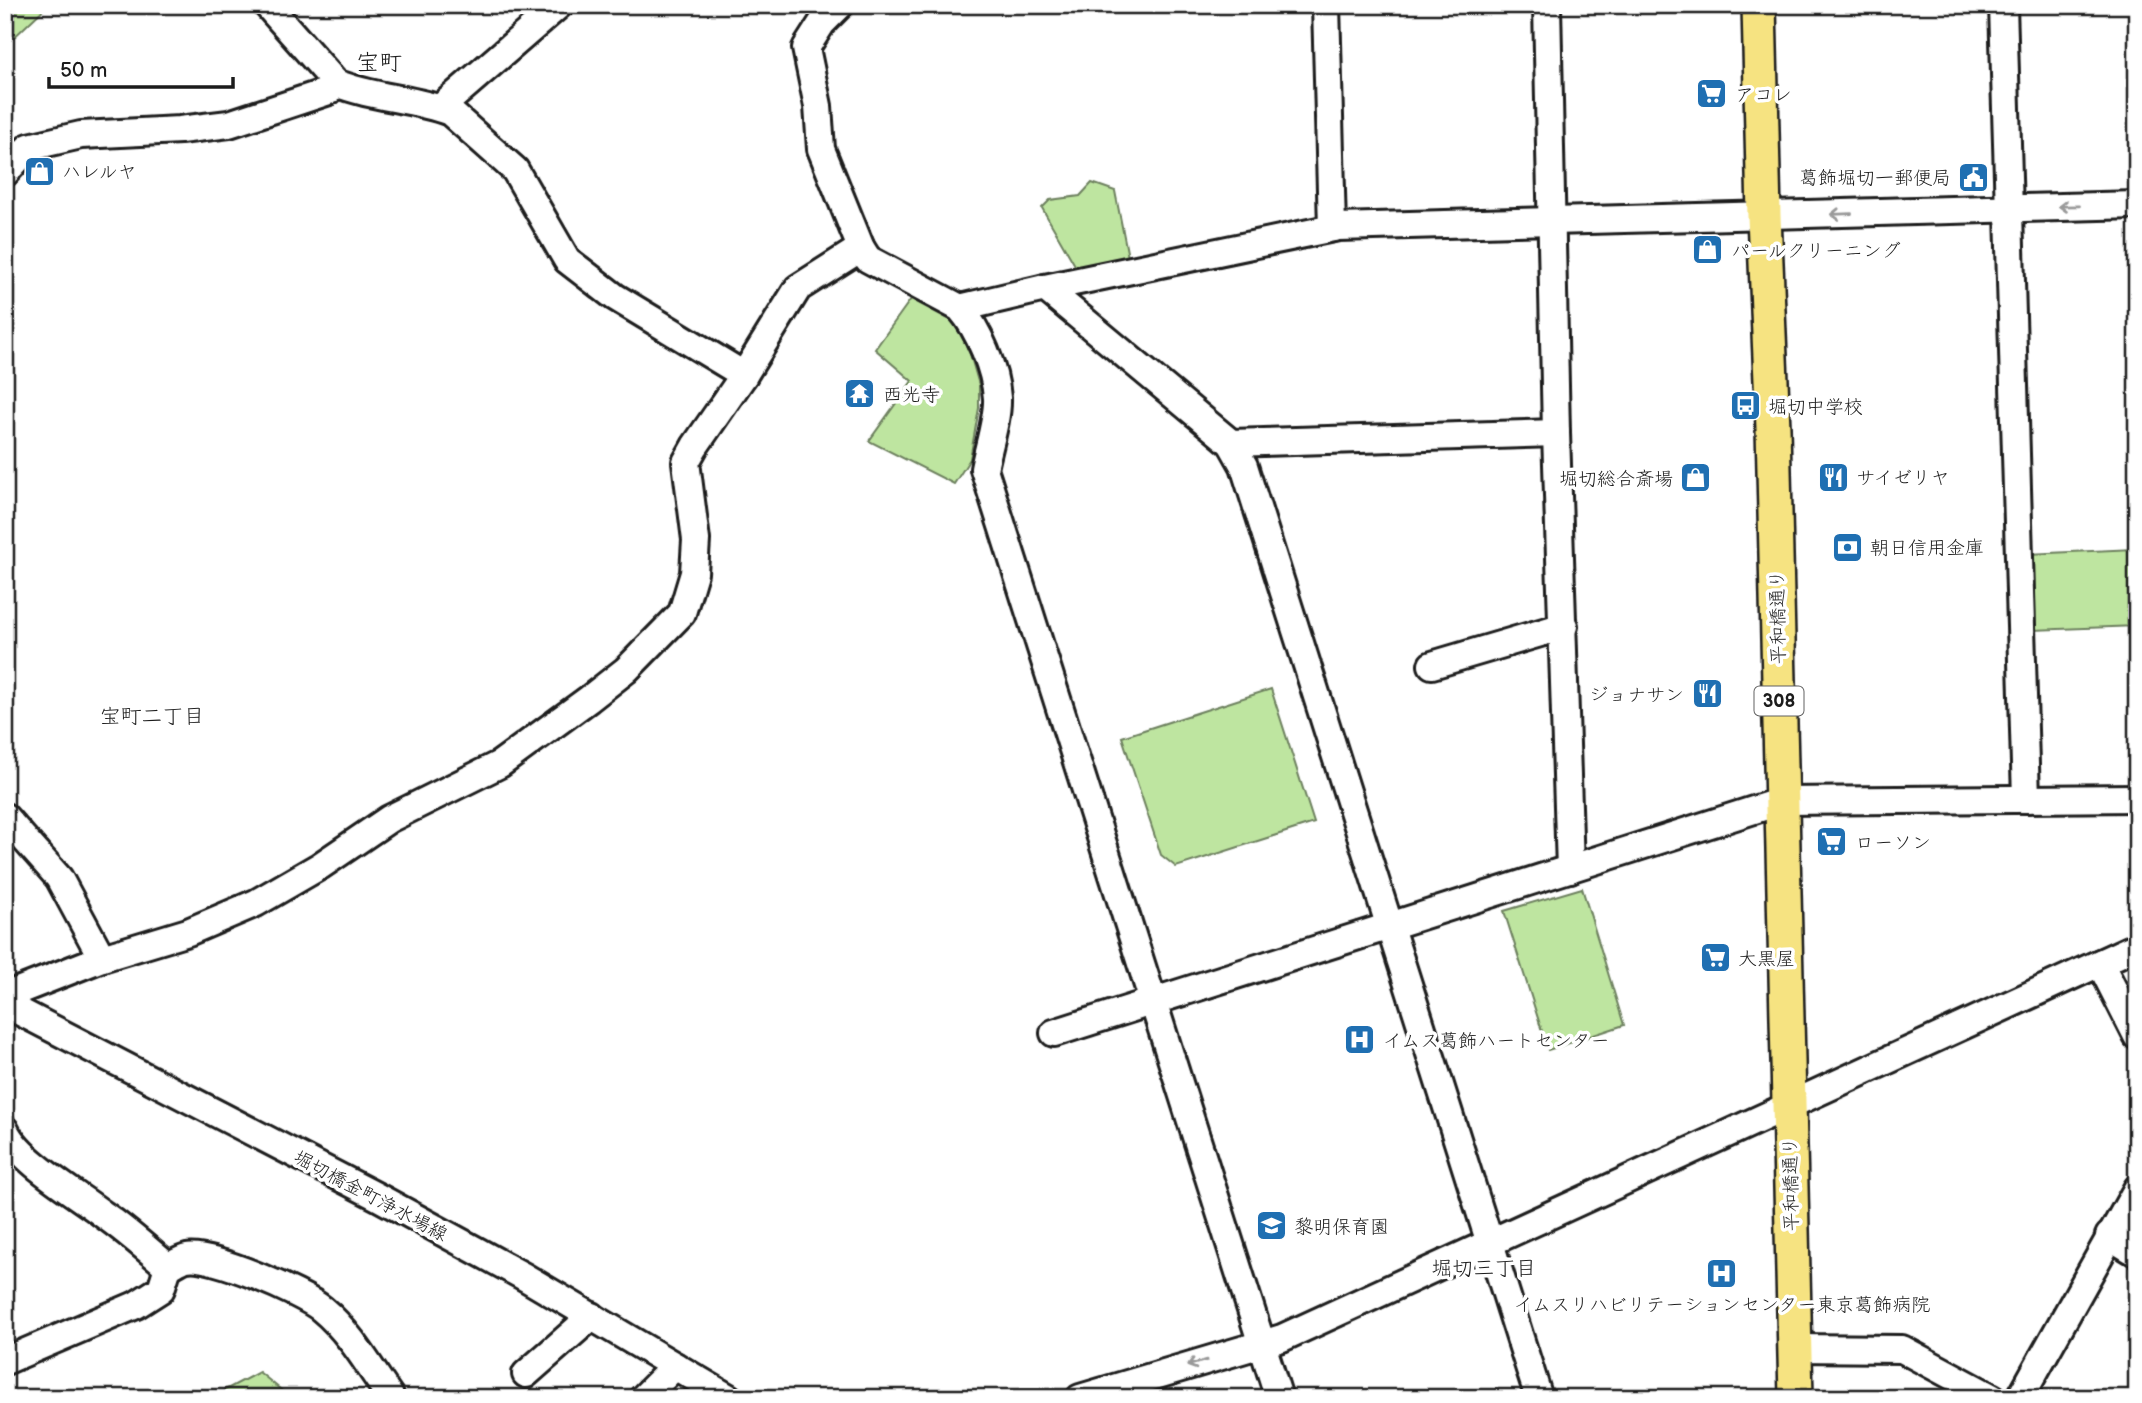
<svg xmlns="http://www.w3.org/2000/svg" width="2142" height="1403" viewBox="0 0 2142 1403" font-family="'Balsamiq Sans','Klee One',sans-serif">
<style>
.green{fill:#bee5a0;stroke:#6d805e;stroke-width:2}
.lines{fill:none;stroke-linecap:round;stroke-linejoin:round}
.minor-casing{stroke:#1c1c1c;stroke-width:32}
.major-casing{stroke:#1c1c1c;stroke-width:38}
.minor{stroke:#fff;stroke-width:26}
.major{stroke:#f6e381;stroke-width:33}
.oneway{stroke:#999}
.labels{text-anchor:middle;stroke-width:7;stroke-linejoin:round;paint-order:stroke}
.shield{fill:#fff;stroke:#606060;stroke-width:2}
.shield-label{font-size:18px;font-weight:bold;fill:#1c1c1c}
.poi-label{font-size:19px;fill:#1c1c1c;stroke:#fff;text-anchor:start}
.street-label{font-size:19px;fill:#1c1c1c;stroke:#fff}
.neighbourhood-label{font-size:21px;fill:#1c1c1c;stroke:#fff}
.quarter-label{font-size:23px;fill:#1c1c1c;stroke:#fff}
</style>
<rect width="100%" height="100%" fill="#fff"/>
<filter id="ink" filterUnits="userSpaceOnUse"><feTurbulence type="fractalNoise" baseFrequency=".0143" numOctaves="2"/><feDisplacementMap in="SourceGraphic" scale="14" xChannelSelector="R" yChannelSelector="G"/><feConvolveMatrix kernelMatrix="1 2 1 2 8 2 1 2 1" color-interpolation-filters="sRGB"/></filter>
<g filter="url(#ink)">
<g class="green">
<polygon points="5,5 48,5 5,46"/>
<polygon points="1092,183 1115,191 1128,257 1076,267 1042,208 1050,200 1080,196"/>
<polygon points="911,299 956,323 970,354 979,385 979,408 970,459 954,484 869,441 912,381 875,349"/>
<polygon points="2134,549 2137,626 2032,630 2028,554"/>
<polygon points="1271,689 1314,823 1176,867 1161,855 1122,737"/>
<polygon points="1582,888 1624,1025 1548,1050 1504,911"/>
<polygon points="259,1372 291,1398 210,1398"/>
</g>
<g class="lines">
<defs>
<g id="minor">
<polyline points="267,5 336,83"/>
<path d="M840 5 822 23 806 48 818 106 821 149 861 248 868 259 960 308C979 330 995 369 997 398 998 418 988 448 984 469L1279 1398"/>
<polyline points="1326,5 1332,228"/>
<polyline points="1547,5 1556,433 1570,869"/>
<polyline points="2003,5 2026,799"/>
<polyline points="440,108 559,5"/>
<path d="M5 173 29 147 81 135 180 130 229 124 329 91 336 83C373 98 414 98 450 112L515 170 567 260 615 297 744 375"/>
<polyline points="1045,288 1338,227 2137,205"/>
<polyline points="960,308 1045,288 1231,443 1244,466 1539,1398"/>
<polyline points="1231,443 1556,433"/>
<polyline points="1432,665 1564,626"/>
<polyline points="5,817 59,878 102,958"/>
<polyline points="2100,963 2137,1036"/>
<polyline points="5,996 102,958 188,932 256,903 320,866 389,819 500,764 589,699 626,670 682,613 694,573 696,540 686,462 695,446 744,375 798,288 861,248"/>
<polyline points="5,1004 378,1197 523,1276 729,1398"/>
<polyline points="1054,1033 1782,801 2137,798"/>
<path d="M5 1130C19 1161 77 1194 104 1215 127 1231 147 1249 168 1267L161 1289 136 1305 5 1361"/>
<polyline points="2109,1236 2137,1253"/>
<path d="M168 1267C173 1265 181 1259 187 1258 210 1253 303 1293 322 1309 350 1332 370 1368 391 1398"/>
<polyline points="1794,1348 1902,1349 1993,1398"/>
<polyline points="526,1374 592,1316"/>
<polyline points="643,1398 675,1366"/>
<polyline points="1080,1398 1282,1338 2137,946"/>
<polyline points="2020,1398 2137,1189"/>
</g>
<polyline id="major" points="1759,5 1764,216 1773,428 1796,1398"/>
</defs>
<use href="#minor" class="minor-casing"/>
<use href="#major" class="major-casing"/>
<use href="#minor" class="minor"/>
<use href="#major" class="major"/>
</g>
<defs><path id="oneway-shaft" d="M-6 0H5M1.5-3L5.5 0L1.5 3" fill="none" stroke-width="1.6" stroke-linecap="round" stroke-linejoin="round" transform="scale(1.75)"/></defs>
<g class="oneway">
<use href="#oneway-shaft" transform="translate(2069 206) rotate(179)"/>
<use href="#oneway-shaft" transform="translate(1841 214) rotate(178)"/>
<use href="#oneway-shaft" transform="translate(1197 1363) rotate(164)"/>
</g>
</g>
<defs>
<symbol id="supermarket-square" viewBox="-11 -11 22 22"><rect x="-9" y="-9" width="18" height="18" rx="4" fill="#1f6fb2" stroke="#fff"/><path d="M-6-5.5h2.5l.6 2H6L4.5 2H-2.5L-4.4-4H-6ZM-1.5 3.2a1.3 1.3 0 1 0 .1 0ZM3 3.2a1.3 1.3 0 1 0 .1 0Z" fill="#fff"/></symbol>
<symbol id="shop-square" viewBox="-11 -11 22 22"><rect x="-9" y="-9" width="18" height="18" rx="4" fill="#1f6fb2" stroke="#fff"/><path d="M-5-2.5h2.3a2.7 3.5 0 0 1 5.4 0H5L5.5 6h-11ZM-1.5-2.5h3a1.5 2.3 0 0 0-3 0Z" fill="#fff"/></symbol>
<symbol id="civic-square" viewBox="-11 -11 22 22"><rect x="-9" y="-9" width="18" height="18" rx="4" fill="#1f6fb2" stroke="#fff"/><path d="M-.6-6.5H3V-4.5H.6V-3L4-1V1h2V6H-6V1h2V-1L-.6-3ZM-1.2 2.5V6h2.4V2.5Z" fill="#fff"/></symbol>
<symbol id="temple-square" viewBox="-11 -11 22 22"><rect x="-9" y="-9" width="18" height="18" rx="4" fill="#1f6fb2" stroke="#fff"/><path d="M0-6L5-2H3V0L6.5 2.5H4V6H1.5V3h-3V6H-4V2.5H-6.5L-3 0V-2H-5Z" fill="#fff"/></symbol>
<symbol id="bus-square" viewBox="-11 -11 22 22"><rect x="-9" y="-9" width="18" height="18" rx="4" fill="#1f6fb2" stroke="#fff"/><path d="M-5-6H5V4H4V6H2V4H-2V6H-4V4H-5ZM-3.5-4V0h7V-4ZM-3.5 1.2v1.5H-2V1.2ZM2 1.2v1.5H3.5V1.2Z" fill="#fff"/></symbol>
<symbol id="restaurant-square" viewBox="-11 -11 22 22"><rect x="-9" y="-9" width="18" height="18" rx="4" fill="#1f6fb2" stroke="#fff"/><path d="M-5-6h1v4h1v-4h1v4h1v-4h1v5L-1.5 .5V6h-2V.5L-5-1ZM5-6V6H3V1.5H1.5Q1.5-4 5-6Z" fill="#fff"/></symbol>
<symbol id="bank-square" viewBox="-11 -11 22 22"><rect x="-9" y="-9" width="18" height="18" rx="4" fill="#1f6fb2" stroke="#fff"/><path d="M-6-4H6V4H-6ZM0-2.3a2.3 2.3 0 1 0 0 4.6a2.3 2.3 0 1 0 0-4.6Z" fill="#fff"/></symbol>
<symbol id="hospital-square" viewBox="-11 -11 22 22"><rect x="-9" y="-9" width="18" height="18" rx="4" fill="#1f6fb2" stroke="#fff"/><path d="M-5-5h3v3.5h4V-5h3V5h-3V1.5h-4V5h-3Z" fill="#fff"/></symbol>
<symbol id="school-square" viewBox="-11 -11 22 22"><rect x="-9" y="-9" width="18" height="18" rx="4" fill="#1f6fb2" stroke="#fff"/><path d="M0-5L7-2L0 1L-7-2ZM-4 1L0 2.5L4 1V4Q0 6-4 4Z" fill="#fff"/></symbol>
</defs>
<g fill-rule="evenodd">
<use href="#supermarket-square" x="1694" y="76" width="35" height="35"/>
<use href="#shop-square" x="22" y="154" width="35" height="35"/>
<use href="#civic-square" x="1956" y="160" width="35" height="35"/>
<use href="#shop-square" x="1690" y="232" width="35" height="35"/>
<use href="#temple-square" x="842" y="376" width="35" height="35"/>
<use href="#bus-square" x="1728" y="388" width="35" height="35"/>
<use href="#restaurant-square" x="1816" y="460" width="35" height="35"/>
<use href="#shop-square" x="1678" y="460" width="35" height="35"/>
<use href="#bank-square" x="1830" y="530" width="35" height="35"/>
<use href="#restaurant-square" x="1690" y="676" width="35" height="35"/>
<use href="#supermarket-square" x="1814" y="824" width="35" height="35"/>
<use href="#supermarket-square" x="1698" y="940" width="35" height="35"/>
<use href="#hospital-square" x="1342" y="1022" width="35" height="35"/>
<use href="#school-square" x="1254" y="1208" width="35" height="35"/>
<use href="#hospital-square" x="1704" y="1256" width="35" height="35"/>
</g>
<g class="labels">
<rect class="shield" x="1754.5" y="686.5" width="49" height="29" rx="5"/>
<g class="shield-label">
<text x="1779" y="707">308</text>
</g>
<g class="poi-label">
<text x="1735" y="101">アコレ</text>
<text x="62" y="178">ハレルヤ</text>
<text x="1951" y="184" text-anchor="end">葛飾堀切一郵便局</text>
<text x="1731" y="257">パールクリーニング</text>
<text x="883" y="401">西光寺</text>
<text x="1768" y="413">堀切中学校</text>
<text x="1856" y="484">サイゼリヤ</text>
<text x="1673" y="485" text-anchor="end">堀切総合斎場</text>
<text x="1870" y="554">朝日信用金庫</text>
<text x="1684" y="701" text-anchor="end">ジョナサン</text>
<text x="1855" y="849">ローソン</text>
<text x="1738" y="965">大黒屋</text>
<text x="1383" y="1047">イムス葛飾ハートセンター</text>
<text x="1294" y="1233">黎明保育園</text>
<text x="1722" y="1311" text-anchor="middle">イムスリハビリテーションセンター東京葛飾病院</text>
</g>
<g class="street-label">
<text transform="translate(1777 617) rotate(-91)" y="7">平和橋通り</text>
<text transform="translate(1790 1184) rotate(-91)" y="7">平和橋通り</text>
<text transform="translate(371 1195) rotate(28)" y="7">堀切橋金町浄水場線</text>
</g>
<g class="neighbourhood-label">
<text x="152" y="723">宝町二丁目</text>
<text x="1484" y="1275">堀切三丁目</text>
</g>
<g class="quarter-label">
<text x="379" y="70">宝町</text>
</g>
</g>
<rect width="2142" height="1403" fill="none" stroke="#fff" stroke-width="28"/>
<rect x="14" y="14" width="2114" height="1375" fill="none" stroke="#1c1c1c" stroke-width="2.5" filter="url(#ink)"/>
<path d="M49 77v10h184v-10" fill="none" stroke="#1c1c1c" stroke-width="3.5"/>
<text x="60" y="77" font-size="21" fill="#1c1c1c" stroke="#ffffff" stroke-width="5" paint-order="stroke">50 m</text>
</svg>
